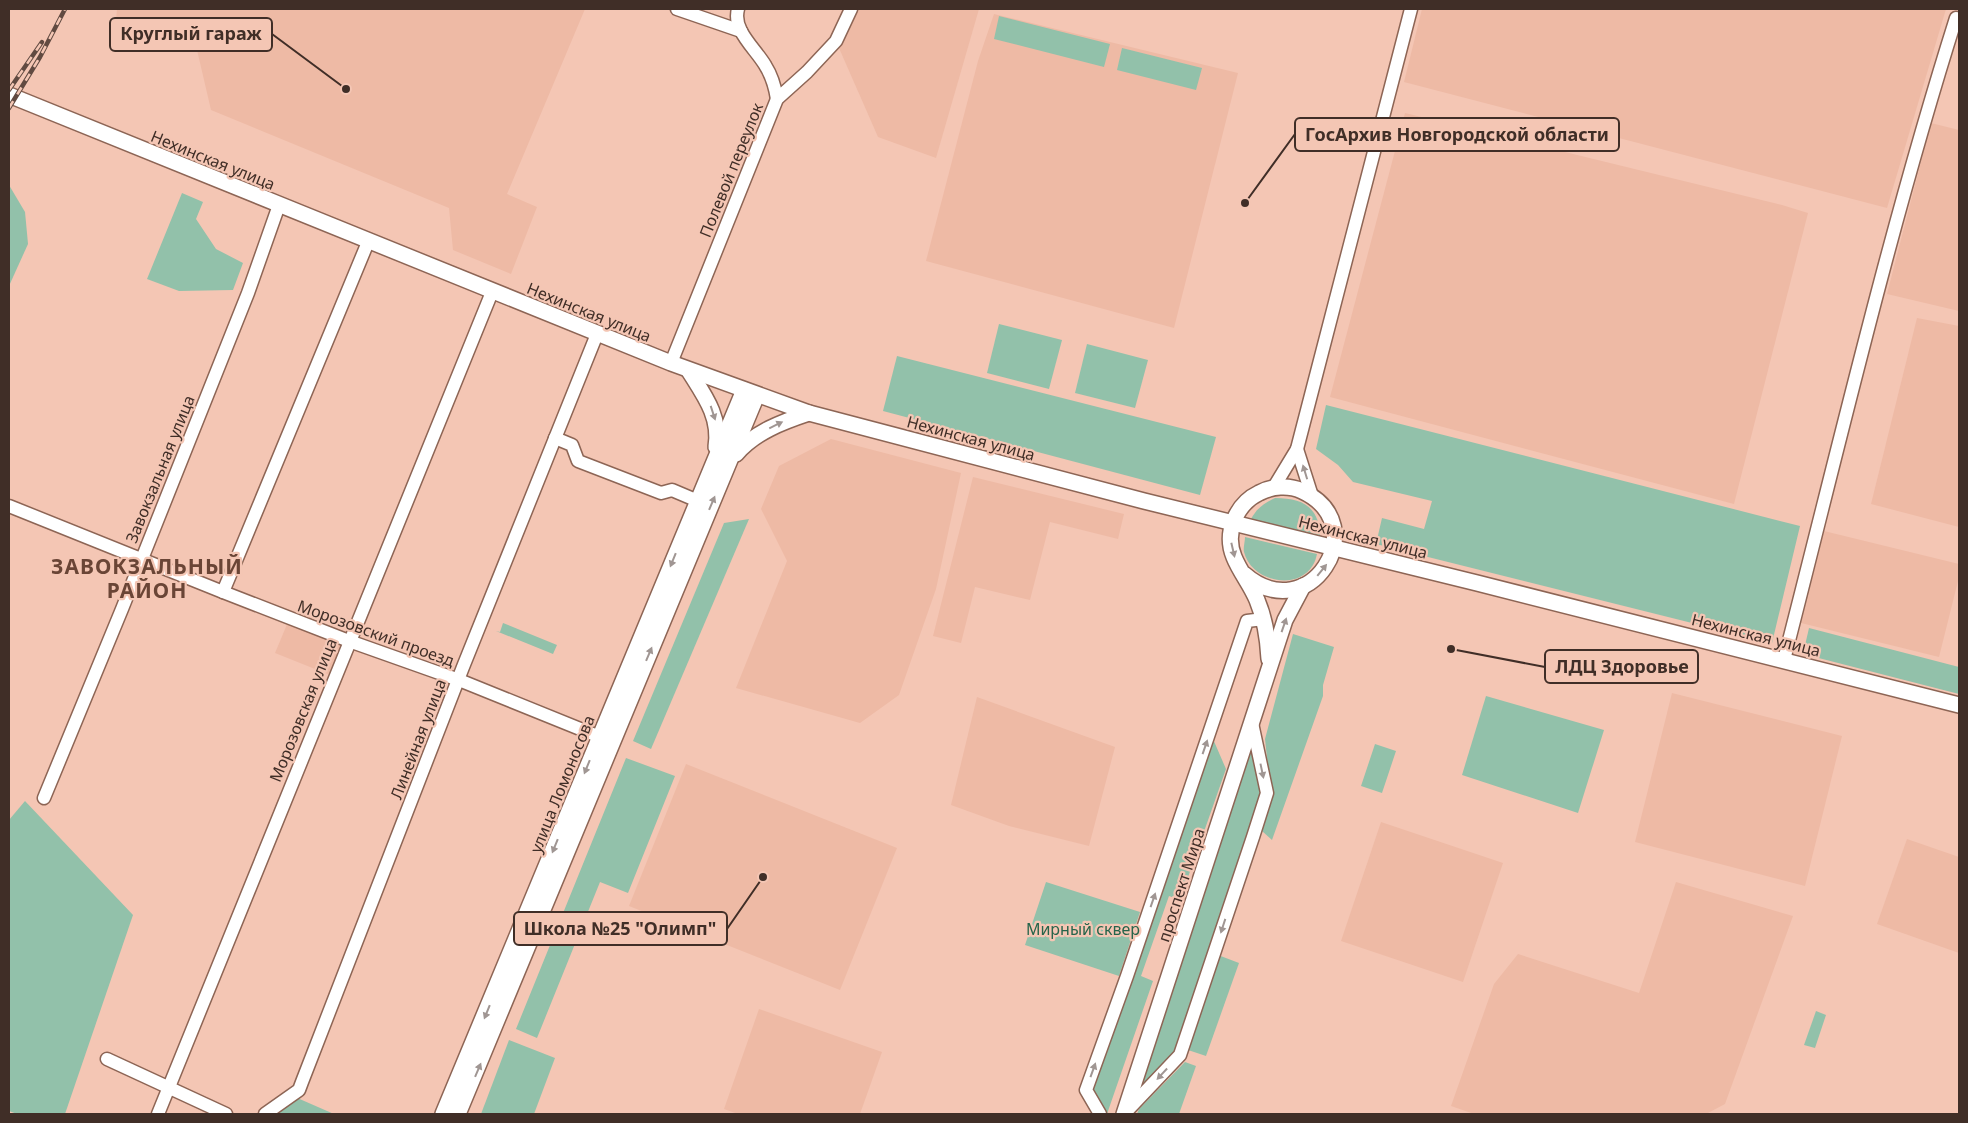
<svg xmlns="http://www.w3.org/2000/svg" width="1968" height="1123" viewBox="0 0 1968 1123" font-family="'Noto Sans',sans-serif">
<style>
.built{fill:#eebaa5}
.green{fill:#92c1aa}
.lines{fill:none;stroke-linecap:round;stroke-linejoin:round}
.minor-casing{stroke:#8d6555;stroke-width:15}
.major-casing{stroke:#8d6555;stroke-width:18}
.minor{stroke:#fff;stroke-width:12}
.major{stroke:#fff;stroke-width:15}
.rail-casing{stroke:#614a41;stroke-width:4.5}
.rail{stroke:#f4c6b4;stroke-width:2.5;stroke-dasharray:8;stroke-linecap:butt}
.oneway{fill:#a09693}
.labels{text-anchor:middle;stroke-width:4.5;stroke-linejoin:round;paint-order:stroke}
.street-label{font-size:16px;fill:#402e27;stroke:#f4c6b4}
.park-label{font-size:16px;fill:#25644a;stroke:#f4c6b4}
.district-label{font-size:21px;font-weight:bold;letter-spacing:1px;fill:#6a4536;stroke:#f4c6b4}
.leader{fill:none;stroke:#402e27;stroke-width:2}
.callout-dot{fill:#402e27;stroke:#f4c6b4;stroke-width:2}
.callout{fill:#f4c6b4;stroke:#402e27;stroke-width:2}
.callout-label{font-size:18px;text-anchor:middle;font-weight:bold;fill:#402e27}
</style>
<rect width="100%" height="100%" fill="#f4c6b4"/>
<g class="built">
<polygon points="117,9 585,9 507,194 537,207 511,274 453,250 449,208 211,110 194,37 116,20"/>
<polygon points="856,9 979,9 936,158 878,137 839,48"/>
<polygon points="1422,9 1946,9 1887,208 1404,82"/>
<polygon points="994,14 1238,73 1174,328 926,261 978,61"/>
<polygon points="1405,113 1782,205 1808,213 1734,504 1330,397"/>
<polygon points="1931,123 1959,130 1959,311 1887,294"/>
<polygon points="1917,318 1959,326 1959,527 1871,504"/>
<polygon points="831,439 961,473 936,589 899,695 860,723 736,688 787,561 761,509 779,466"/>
<polygon points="973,477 1124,514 1118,539 1050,522 1030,600 975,587 961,643 933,636"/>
<polygon points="1824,531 1959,564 1959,577 1939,657 1801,623"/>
<polygon points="288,622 343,644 330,675 275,653"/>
<polygon points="1672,693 1842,736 1805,886 1635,842"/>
<polygon points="977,697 1115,747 1089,846 1009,826 951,805"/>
<polygon points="686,764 897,848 840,990 629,906"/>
<polygon points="1381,822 1503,863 1463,982 1341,941"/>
<polygon points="1907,839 1959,857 1959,953 1877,924"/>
<polygon points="1676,882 1793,916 1725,1104 1706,1114 1474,1114 1451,1106 1494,984 1518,954 1639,993"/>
<polygon points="759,1009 882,1052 860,1114 738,1114 724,1109"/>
</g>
<g class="green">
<polygon points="999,16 1110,44 1104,67 994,39"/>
<polygon points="1122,48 1202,68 1196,90 1117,70"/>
<polygon points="9,185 25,212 28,244 9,286"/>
<polygon points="182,193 203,202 196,219 216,249 243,263 233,290 179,291 147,279"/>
<polygon points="999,324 1062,340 1049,389 987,373"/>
<polygon points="1087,344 1148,360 1135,408 1075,393"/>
<polygon points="897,356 1216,437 1200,495 883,411"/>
<polygon points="1326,405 1800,526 1772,643 1376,544 1382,518 1424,529 1432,501 1353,482 1338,465 1316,449"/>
<path d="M1275 498C1303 498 1319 507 1320 536L1251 519C1257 508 1264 503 1275 498Z"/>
<polygon points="749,519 651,749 633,741 724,523"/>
<path d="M1245 537 1317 554C1316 558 1315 562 1313 565 1297 592 1251 581 1244 552 1243 548 1245 542 1245 537Z"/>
<polygon points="503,623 557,645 553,654 496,631 500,632"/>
<polygon points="1809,628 1959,667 1959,694 1803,654"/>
<polygon points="1293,634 1334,647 1323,685 1323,696 1272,840 1262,831 1271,795 1265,739"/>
<polygon points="1486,696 1604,730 1578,813 1462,775"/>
<polygon points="1213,739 1226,769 1180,900 1169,896 1141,976 1153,981 1107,1114 1105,1114 1092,1089"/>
<polygon points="1375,744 1396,751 1382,793 1361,786"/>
<polygon points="1251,746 1263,796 1173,1056 1138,1095"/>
<polygon points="626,758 675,776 628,893 600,882 537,1038 516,1029"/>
<polygon points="25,801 133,915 65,1114 17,1114 9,1111 9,820"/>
<polygon points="1046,882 1140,912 1119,976 1025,945"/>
<polygon points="1218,955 1239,963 1206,1056 1185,1049"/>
<polygon points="1816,1011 1826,1015 1815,1048 1804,1045"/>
<polygon points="509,1040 555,1058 534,1114 481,1114"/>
<polygon points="1185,1062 1196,1066 1179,1114 1137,1114 1139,1109"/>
<polygon points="295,1097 334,1114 276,1114"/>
</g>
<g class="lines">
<defs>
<g id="minor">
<polyline points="677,9 741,31"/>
<path d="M738 9C732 30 755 48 765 65 772 76 775 86 777 99"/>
<polyline points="671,363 777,99 807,72 836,41 851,9"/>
<polyline points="555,438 572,445 578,461 661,493 672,490 698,501"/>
<polyline points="1297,449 1312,496"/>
<polyline points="1274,487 1297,449 1411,9"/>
<polyline points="9,506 223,592 349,641 459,680 600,737"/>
<polyline points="223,592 368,242"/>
<path d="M1784 660C1839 446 1889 230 1956 18L1959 19"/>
<polyline points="44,798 122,609 248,293 279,205"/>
<polyline points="107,1059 226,1114"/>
<polyline points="158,1114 492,292"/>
<polyline points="265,1114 299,1090 302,1082 463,667 597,334"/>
<polyline points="1100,1114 1086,1090 1127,976 1247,621 1264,619"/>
<polyline points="1124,1114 1180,1055 1253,837 1267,793 1252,723"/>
</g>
<g id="major">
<polyline points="9,95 671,363 809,413 1144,501 1477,583 1959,705"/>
<path d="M689 371C704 395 721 417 716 447"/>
<path d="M736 454C755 432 782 422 809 413"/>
<path d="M1244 574C1309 631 1376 525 1302 491 1289 485 1272 486 1259 493 1236 504 1224 533 1234 557 1240 572 1251 585 1257 600 1265 619 1268 639 1269 659"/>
<polyline points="443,1114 744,390"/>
<polyline points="458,1114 757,395"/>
<polyline points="1124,1114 1285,620 1303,586"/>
</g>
</defs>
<use href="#minor" class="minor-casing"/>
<use href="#major" class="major-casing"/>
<use href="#minor" class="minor"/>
<use href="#major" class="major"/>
<defs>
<g id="rail">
<polyline points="9,90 42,42"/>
<polyline points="9,108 40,57 65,9"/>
</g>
</defs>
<use href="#rail" class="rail-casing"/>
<use href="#rail" class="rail"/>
</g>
<defs><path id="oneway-solid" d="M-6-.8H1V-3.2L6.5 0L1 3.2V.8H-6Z" transform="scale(1.25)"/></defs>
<g class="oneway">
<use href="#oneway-solid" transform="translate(713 413) rotate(72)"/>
<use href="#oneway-solid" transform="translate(776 425) rotate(-26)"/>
<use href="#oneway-solid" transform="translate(1305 472) rotate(-107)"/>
<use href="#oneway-solid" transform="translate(712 503) rotate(-67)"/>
<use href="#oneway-solid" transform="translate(1233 550) rotate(77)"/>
<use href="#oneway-solid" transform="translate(673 560) rotate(112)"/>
<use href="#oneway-solid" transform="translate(1322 570) rotate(-51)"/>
<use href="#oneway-solid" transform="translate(1284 625) rotate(-71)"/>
<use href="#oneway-solid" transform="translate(649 654) rotate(-67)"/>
<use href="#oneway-solid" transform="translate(1205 747) rotate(-71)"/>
<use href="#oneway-solid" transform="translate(587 767) rotate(112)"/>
<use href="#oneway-solid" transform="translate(1262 771) rotate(78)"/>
<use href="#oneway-solid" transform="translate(555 846) rotate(112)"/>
<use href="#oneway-solid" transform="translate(1153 900) rotate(-71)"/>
<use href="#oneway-solid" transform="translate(1223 926) rotate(108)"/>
<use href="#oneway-solid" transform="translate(487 1012) rotate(112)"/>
<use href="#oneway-solid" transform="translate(478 1070) rotate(-67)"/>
<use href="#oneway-solid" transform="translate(1093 1070) rotate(-70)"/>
<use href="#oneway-solid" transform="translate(1162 1074) rotate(133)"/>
</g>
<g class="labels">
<g class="street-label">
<text transform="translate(213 160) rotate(22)" y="6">Нехинская улица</text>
<text transform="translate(731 170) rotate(-68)" y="6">Полевой переулок</text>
<text transform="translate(589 312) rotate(22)" y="6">Нехинская улица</text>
<text transform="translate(971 438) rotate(15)" y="6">Нехинская улица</text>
<text transform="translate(160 469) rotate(-68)" y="6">Завокзальная улица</text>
<text transform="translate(1363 537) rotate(14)" y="6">Нехинская улица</text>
<text transform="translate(376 633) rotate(20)" y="6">Морозовский проезд</text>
<text transform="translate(1756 635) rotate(14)" y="6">Нехинская улица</text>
<text transform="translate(303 710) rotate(-68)" y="6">Морозовская улица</text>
<text transform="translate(418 739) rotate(-69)" y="6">Линейная улица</text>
<text transform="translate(562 784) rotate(-68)" y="6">улица Ломоносова</text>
<text transform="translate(1181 885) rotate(-72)" y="6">проспект Мира</text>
</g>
<g class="park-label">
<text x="1083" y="935">Мирный сквер</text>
</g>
<g class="district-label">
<text x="147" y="574">ЗАВОКЗАЛЬНЫЙ<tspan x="147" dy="24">РАЙОН</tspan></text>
</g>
</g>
<path class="leader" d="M346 89L272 34M1245 203L1295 134M1451 649L1545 667M763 877L727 929"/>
<g class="callout-dot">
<circle cx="346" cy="89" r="5"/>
<circle cx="1245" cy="203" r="5"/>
<circle cx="1451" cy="649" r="5"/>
<circle cx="763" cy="877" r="5"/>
</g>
<g class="callout">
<rect x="110" y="18" width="162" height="33" rx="5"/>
<rect x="1295" y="118" width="324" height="33" rx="5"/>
<rect x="1545" y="650" width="153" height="33" rx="5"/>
<rect x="514" y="912" width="213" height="33" rx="5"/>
</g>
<g class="callout-label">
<text x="191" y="40">Круглый гараж</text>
<text x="1457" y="141">ГосАрхив Новгородской области</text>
<text x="1622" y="673">ЛДЦ Здоровье</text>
<text x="620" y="935">Школа №25 "Олимп"</text>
</g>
<rect width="1968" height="1123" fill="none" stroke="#402e27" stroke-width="20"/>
</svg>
